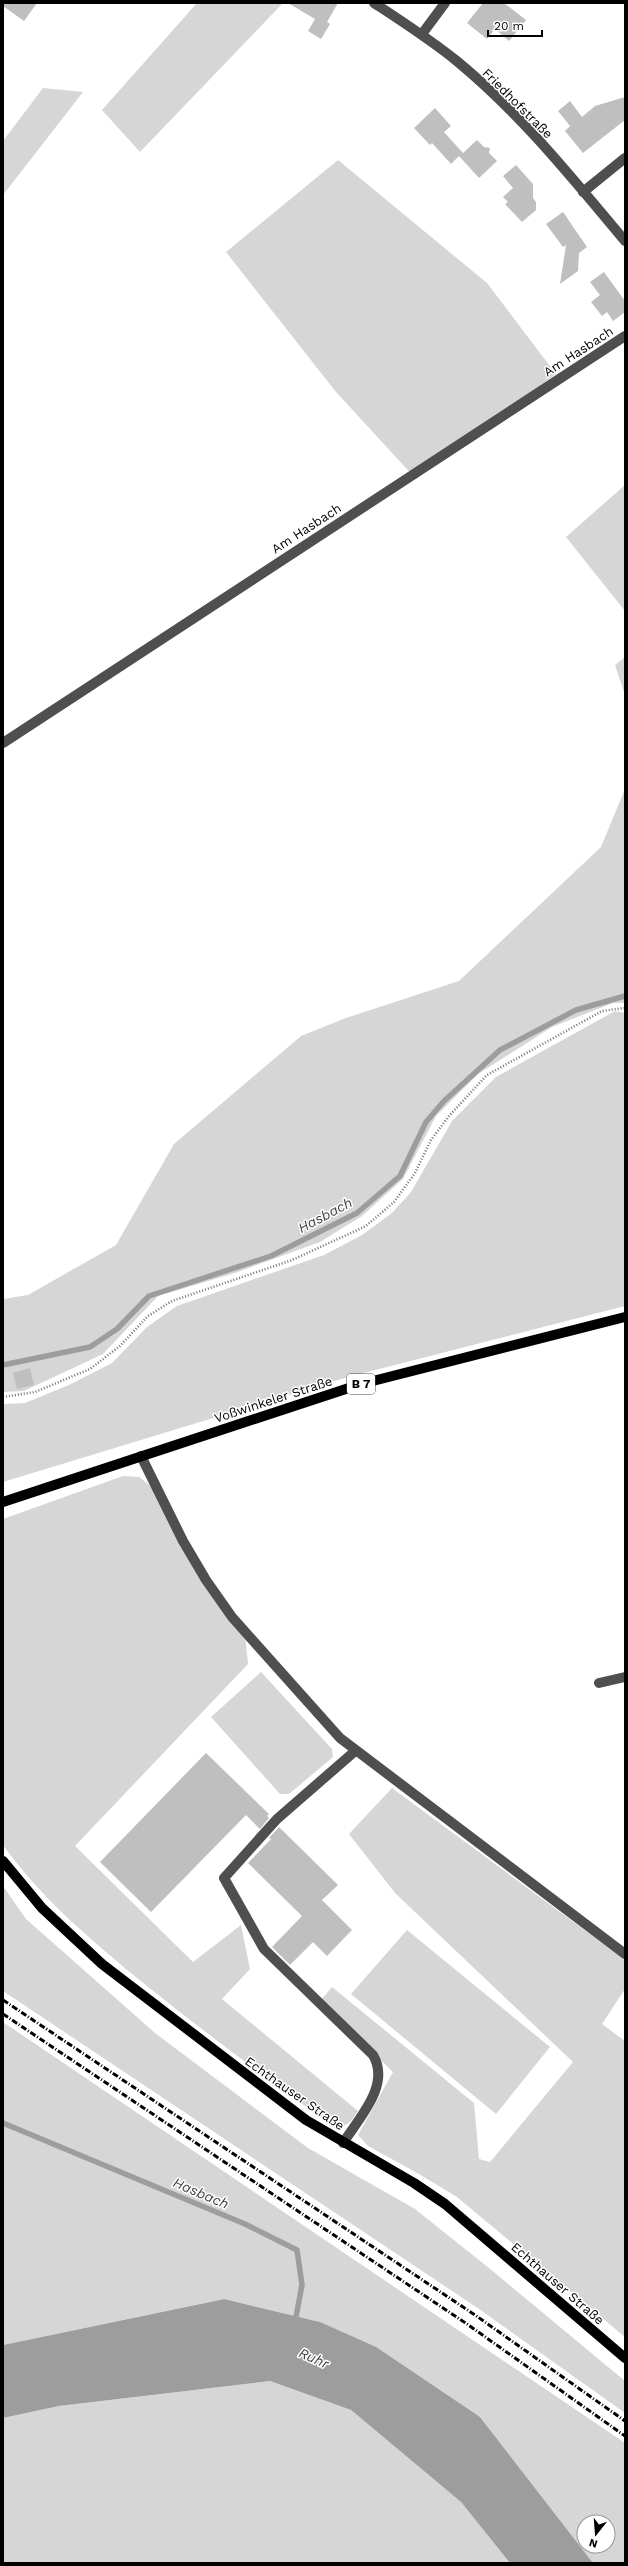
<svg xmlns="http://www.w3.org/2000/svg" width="628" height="2566" viewBox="0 0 628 2566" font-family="'Work Sans',sans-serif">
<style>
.green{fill:#d6d6d6;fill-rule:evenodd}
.water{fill:#9d9d9d}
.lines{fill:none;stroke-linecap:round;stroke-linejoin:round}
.stream{stroke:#9d9d9d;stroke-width:5.5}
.building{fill:#bfbfbf}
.path{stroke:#717171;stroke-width:2.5;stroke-dasharray:1 2;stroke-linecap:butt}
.minor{stroke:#4f4f4f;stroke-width:10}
.major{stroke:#000;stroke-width:10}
.rail{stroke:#000;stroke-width:3;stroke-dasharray:6 2 1 2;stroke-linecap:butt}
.labels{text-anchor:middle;stroke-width:3;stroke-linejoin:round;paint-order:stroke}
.shield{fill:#fff;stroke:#4c4c4c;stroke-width:1}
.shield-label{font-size:12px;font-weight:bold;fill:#000}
.street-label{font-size:13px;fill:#000;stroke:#fff}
.water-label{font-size:14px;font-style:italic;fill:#3e3e3e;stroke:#fff}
</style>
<rect width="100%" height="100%" fill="#fff"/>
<g class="green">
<polygon points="197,3 283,3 140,152 102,110"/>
<polygon points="43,88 83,92 3,195 3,141"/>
<polygon points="338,160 487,283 556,374 416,479 336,392 226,252"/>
<polygon points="625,485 625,611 566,537"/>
<polygon points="625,657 625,695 615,665"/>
<polygon points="625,789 625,1003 613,1003 552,1027 478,1074 436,1116 403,1179 362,1216 320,1242 235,1273 158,1296 103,1354 24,1391 3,1392 3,1299 28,1295 116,1245 174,1144 301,1036 346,1018 459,981 601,847"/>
<polygon points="615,1011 625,1013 625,1306 348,1377 3,1482 3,1404 25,1403 69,1385 112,1363 147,1327 177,1306 324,1255 362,1235 392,1213 411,1192 452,1121 496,1077"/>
<path d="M123 1476 139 1477 153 1488 245 1635 248 1664 75 1846 193 1962 241 1925 250 1969 222 1999 358 2111C351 2122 347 2127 334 2127 265 2077 197 2027 131 1973 84 1934 39 1895 3 1845V1519Z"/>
<polygon points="261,1672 332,1749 333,1757 289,1794 280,1794 211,1717"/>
<polygon points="392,1788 625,1960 625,1989 602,2024 625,2041 625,2337 457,2197 419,2174 368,2146 358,2135 393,2072 320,2001 332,1987 474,2103 479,2159 490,2162 573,2062 395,1893 349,1834"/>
<polygon points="3,1886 26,1919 155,2033 308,2148 415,2209 489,2268 625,2381 625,2413 479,2309 3,1991"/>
<polygon points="407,1930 550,2047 496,2114 351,1994"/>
<path d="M3 2022 625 2443V2563H593L480 2417 320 2322 223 2299 3 2345ZM584 2522H608V2546H584Z"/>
<polygon points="270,2381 351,2410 461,2502 510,2563 3,2563 3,2418 59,2406"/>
</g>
<polygon class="water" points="224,2299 320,2322 376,2347 480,2417 593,2563 510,2563 461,2502 351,2410 270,2381 59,2406 3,2418 3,2345"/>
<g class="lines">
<g class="stream">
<polyline points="3,1365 90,1347 117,1329 149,1296 271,1256 357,1213 400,1176 426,1122 444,1101 500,1050 576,1010 625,996"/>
<polyline points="3,2123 245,2224 297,2250 302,2285 295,2322"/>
</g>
</g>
<g class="building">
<polygon points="3,3 37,3 24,21 3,6"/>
<polygon points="288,3 338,3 327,22 330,24 321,39 308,31 315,19"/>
<polygon points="483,3 504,3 526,20 509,41 495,29 487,39 467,23"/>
<polygon points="625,97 625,120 583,153 565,131 570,126 558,111 570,101 582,117 595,106"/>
<polygon points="435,108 451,126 444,132 463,153 477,140 484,147 490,148 489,153 497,161 479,178 459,156 451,164 432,143 430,145 414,128"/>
<polygon points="516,165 533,184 533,198 536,202 536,210 522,222 505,204 508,202 503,197 513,188 503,176"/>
<polygon points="563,212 587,247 579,253 578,271 560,284 566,245 563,247 546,224"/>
<polygon points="604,272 625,301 625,312 613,321 607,312 602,316 591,302 600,295 590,282"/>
<polygon points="30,1368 34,1385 17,1389 13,1373"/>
<polygon points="206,1753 269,1814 267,1816 269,1818 260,1829 246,1815 151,1912 100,1862"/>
<polygon points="279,1827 338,1885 322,1900 352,1930 327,1956 313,1942 290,1965 272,1947 302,1916 248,1863 271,1839 269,1838"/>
</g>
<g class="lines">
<polyline class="path" points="3,1397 35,1392 90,1369 120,1346 148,1316 172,1301 292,1260 366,1226 394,1202 415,1173 431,1140 449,1116 487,1075 602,1011 625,1008"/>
<g class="minor">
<path d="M374 3C403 22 431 40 458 62 521 114 573 179 625 241"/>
<polyline points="422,34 445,3"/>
<polyline points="583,192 625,158"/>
<polyline points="3,743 625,336"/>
<polyline points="141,1456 183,1541 206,1580 232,1617 340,1738 625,1954"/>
<polyline points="599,1683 625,1677"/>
<path d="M343 2143C359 2118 391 2085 373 2055L264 1949 224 1878 277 1819 354 1752"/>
</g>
<g class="major">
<polyline points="3,1502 361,1384 625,1317"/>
<polyline points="3,1861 42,1908 102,1964 306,2120 414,2183 445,2204 625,2358"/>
</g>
<g class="rail">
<polyline points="3,2000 475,2315 625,2421"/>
<polyline points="3,2014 467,2324 625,2436"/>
</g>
</g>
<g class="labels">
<rect class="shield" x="347" y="1374" width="28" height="20" rx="3"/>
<g class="shield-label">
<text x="361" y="1388">B 7</text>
</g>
<g class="street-label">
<text transform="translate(518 103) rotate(45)" y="5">Friedhofstraße</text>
<text transform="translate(578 351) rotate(-33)" y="5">Am Hasbach</text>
<text transform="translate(306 528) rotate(-33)" y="5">Am Hasbach</text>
<text transform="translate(273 1399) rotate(-18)" y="5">Voßwinkeler Straße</text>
<text transform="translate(295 2093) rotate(35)" y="5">Echthauser Straße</text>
<text transform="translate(558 2283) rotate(41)" y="5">Echthauser Straße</text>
</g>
<g class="water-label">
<text transform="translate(325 1215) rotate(-28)" y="5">Hasbach</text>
<text transform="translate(201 2193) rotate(23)" y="5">Hasbach</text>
<text transform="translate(314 2358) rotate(24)" y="5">Ruhr</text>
</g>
</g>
<rect width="628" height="2566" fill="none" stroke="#000000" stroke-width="8"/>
<g transform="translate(596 2534) rotate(197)"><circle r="19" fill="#ffffff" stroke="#999999"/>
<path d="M0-3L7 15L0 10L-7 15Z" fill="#000000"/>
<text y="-6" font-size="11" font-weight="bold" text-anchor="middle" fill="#000000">N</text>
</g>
<path d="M488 30v6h54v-6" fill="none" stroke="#000000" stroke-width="2"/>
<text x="494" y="30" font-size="12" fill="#000000" stroke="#ffffff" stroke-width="3" paint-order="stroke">20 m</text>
</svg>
